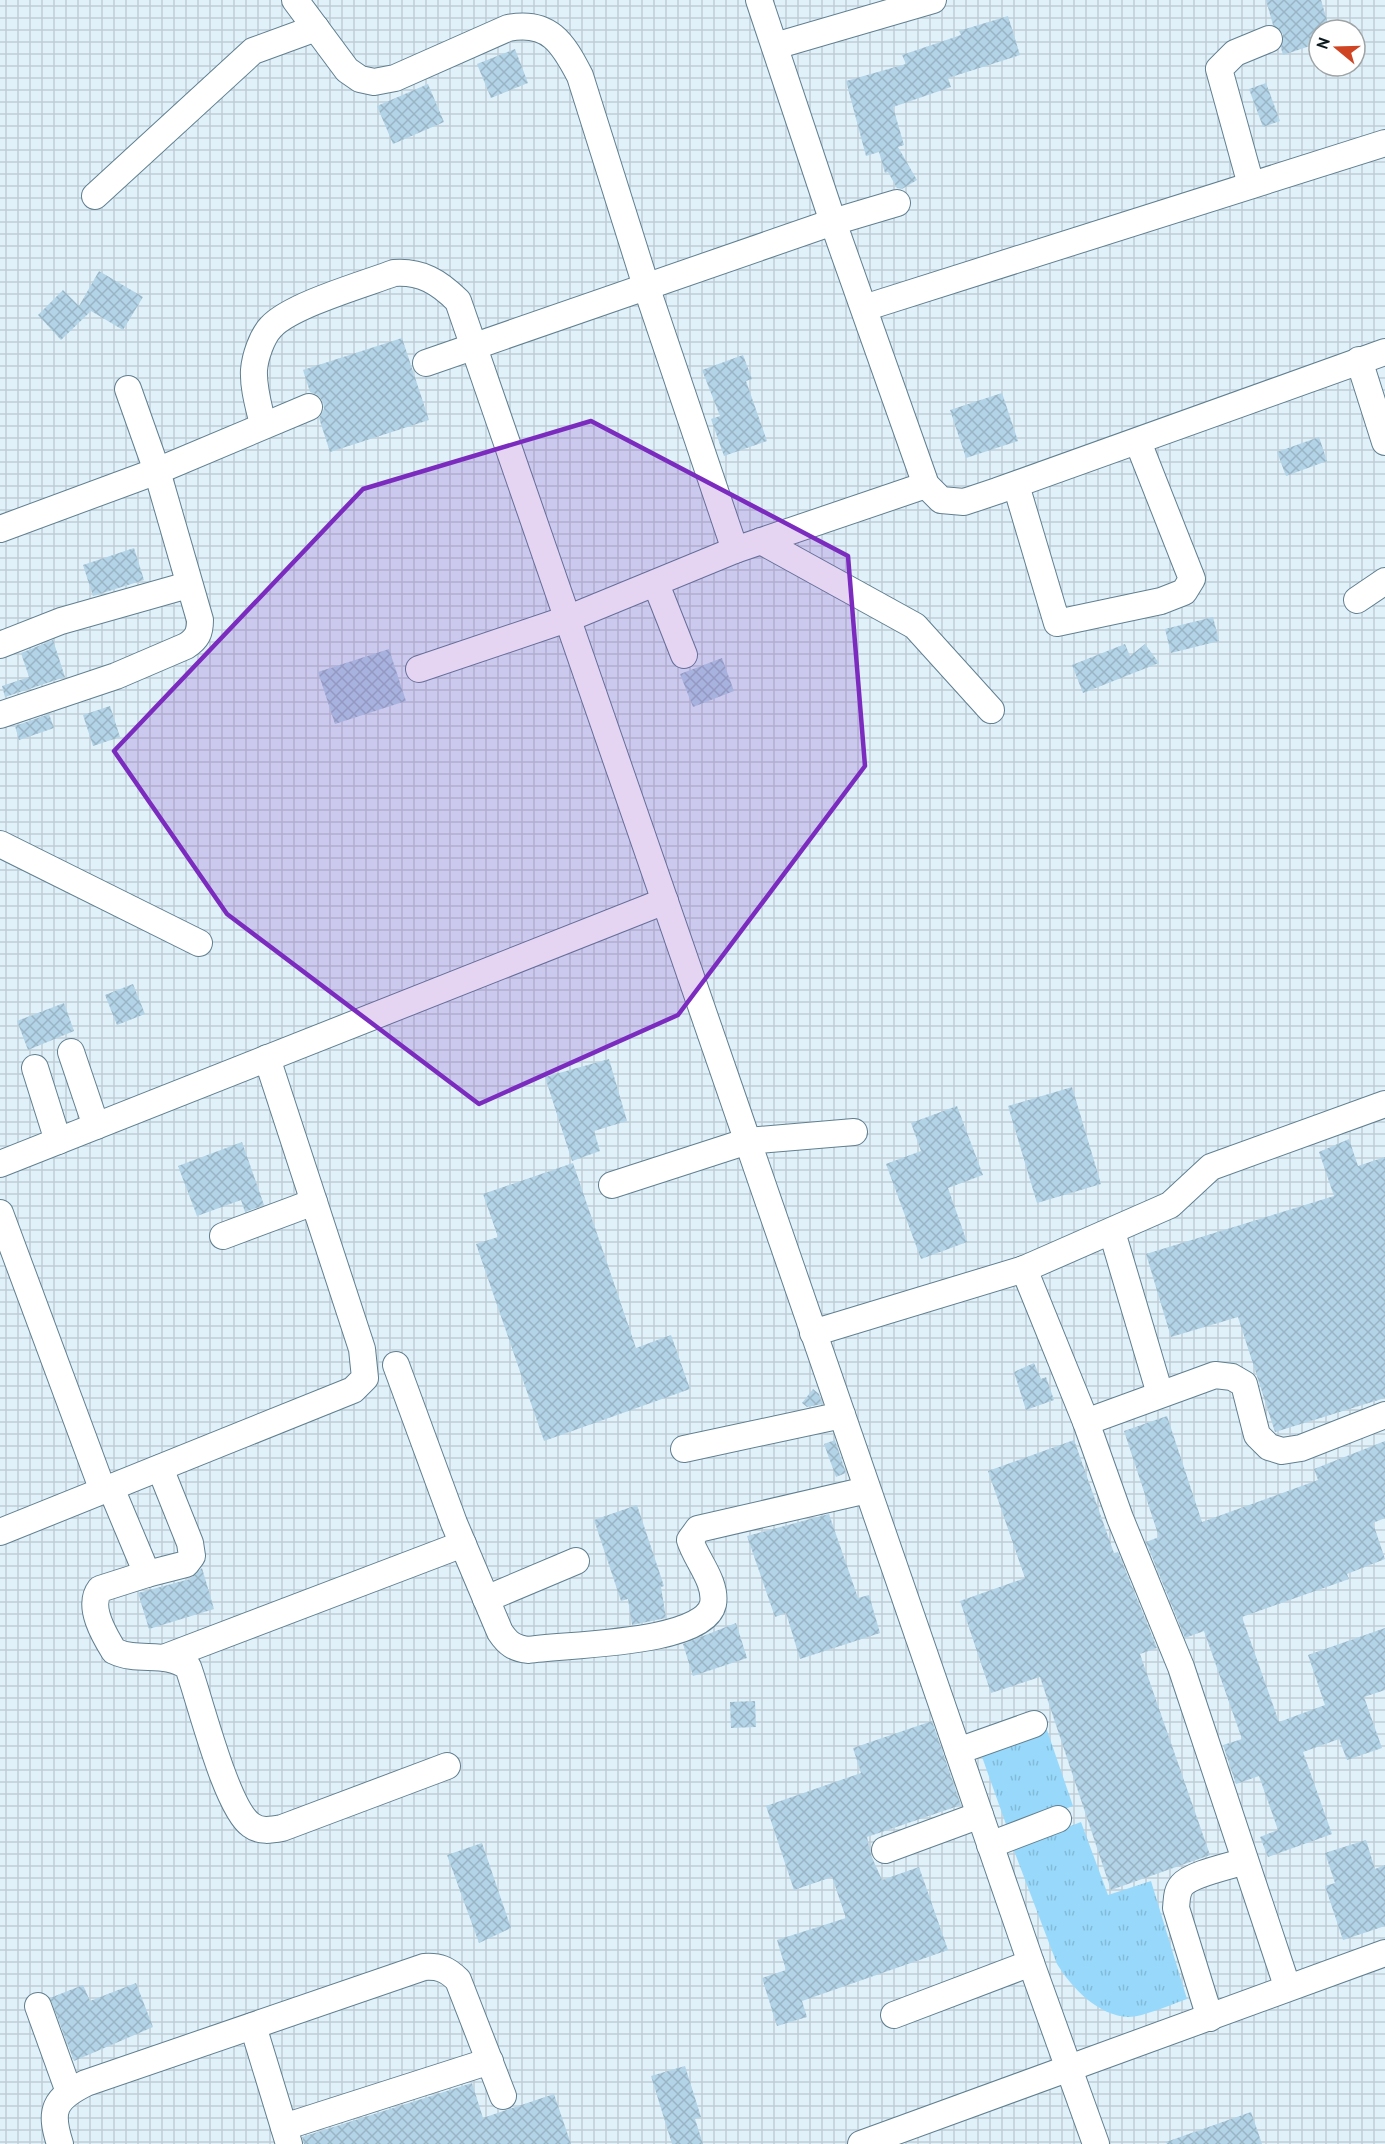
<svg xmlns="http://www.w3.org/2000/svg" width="1385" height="2144" viewBox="0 0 1385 2144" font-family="'PT Sans',sans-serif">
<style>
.industrial{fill:url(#industrial-grid);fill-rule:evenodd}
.grass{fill:url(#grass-tufts)}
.building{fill:url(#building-cross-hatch)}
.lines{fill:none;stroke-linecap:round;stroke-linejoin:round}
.minor-casing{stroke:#607f90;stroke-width:28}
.minor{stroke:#fff;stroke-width:26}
.marked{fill:#7b2cbf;fill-opacity:0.2;stroke:#7b2cbf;stroke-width:4.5;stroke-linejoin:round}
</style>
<defs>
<pattern id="industrial-grid" width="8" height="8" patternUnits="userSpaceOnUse" patternTransform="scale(1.5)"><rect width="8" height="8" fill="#e0f1fa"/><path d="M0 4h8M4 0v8" fill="none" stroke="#bfced6"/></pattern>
<pattern id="grass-tufts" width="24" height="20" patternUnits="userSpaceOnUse" patternTransform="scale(1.5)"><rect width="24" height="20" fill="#98d9fb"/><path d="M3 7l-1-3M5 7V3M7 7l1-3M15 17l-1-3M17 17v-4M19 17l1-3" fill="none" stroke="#82bad7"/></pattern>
<pattern id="building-cross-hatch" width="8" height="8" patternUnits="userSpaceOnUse" patternTransform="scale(1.5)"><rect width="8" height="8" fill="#b3d4e6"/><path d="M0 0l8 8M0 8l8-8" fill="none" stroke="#99b5c5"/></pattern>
</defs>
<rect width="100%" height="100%" fill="#f3fafe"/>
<path class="industrial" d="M0 0H1385V2144H0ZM1319 30H1355V66H1319Z"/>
<g class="grass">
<polygon points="1047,1730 1073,1806 1008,1830 981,1754"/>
<path d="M1081 1822 1108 1895 1151 1881 1187 1999C1172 2004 1143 2017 1129 2017 1098 2016 1072 1988 1057 1964L1013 1848Z"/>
</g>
<g class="building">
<polygon points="1266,0 1321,0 1330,30 1319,30 1319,43 1283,55 1281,48 1283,34 1273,25"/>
<polygon points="1008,16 1020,55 948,78 951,87 893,107 904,145 898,147 917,180 902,189 897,188 888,172 885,173 879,152 866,156 846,81 906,64 902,55 961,35 959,31"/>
<polygon points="515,49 528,83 491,98 477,64"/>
<polygon points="1266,83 1280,121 1263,127 1249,89"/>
<polygon points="428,84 444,122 393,144 377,106"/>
<polygon points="99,271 143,297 123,330 91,311 61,340 38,315 63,290 79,306"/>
<polygon points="402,338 429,420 330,452 319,418 324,409 323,402 318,395 310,392 303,370"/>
<polygon points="743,355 752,379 746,381 767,441 724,456 711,419 720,416 702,370"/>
<polygon points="1002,393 1018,441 966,458 950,410"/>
<polygon points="1319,437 1327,461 1286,476 1277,452"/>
<polygon points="134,548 144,580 93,596 83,565"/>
<polygon points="1213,617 1219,641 1171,653 1165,629"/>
<polygon points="53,640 65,677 5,697 2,686 29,677 21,653"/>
<polygon points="1125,644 1130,656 1145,644 1159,663 1083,693 1072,665"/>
<polygon points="389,649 406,701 335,724 318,672"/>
<polygon points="722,658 734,691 693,707 680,674"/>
<polygon points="110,706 120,737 93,746 83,715"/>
<polygon points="49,714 54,728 19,740 15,726"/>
<polygon points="133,984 145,1014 117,1025 105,995"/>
<polygon points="64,1003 74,1031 28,1050 17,1021"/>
<polygon points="609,1059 627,1121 594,1131 600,1151 572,1161 545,1077"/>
<polygon points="1072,1087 1101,1184 1037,1203 1008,1106"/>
<polygon points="957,1106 983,1175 948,1188 967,1242 921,1259 886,1164 921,1151 911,1123"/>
<polygon points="1349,1139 1358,1166 1385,1157 1385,1398 1275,1432 1238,1317 1171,1337 1146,1254 1334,1196 1319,1152"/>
<polygon points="242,1142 264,1205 245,1212 241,1200 197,1216 178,1166"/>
<polygon points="573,1163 636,1348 671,1335 690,1389 544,1441 476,1244 498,1237 483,1194"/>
<polygon points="1034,1363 1041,1379 1046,1377 1054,1400 1026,1410 1014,1372"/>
<polygon points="813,1389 819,1394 822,1404 807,1407 802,1403"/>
<polygon points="1167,1416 1202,1522 1318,1480 1314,1469 1385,1441 1385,1518 1373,1523 1385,1559 1347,1574 1349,1579 1242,1617 1279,1722 1325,1705 1308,1655 1385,1628 1385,1690 1364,1697 1382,1748 1347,1760 1339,1739 1303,1752 1332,1834 1268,1857 1260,1837 1278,1830 1259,1776 1236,1784 1223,1745 1242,1739 1204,1631 1185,1638 1146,1542 1159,1537 1124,1431"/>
<polygon points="835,1440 846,1473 836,1477 824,1444"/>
<polygon points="1074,1440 1114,1553 1118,1552 1157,1648 1140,1654 1210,1855 1111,1890 1040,1677 991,1693 960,1601 1025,1578 988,1471"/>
<polygon points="637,1505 664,1586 661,1587 666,1618 632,1625 628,1599 621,1601 594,1520"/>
<polygon points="829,1514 858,1598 869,1595 880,1633 800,1659 786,1613 775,1617 747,1536"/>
<polygon points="202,1568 214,1609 149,1629 138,1593 190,1579"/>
<polygon points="736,1623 747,1658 693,1676 683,1644"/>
<polygon points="755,1701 756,1727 731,1728 730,1702"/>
<polygon points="932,1721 961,1805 867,1837 871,1855 882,1880 919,1867 948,1950 802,2001 807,2017 777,2026 762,1978 786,1970 777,1940 846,1918 832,1877 794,1890 766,1806 861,1773 853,1748"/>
<polygon points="1366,1840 1375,1869 1385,1865 1385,1926 1343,1940 1325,1886 1335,1883 1325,1853"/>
<polygon points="482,1843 511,1928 479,1943 447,1855"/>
<polygon points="136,1983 153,2027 74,2061 50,1998 83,1985 90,2001"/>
<polygon points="685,2066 701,2117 695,2119 703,2144 672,2144 651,2076"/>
<polygon points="472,2083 483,2118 554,2094 571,2144 304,2144 302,2137"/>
<polygon points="1251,2112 1262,2144 1167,2144 1166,2142"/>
</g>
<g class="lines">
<defs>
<g id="minor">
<path d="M295 0 347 70 360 79 374 82 395 78 508 28C549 20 563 43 580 76L646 286 735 550"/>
<polyline points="759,0 833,222 926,485 941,500 964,502 997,491 1385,352"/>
<polyline points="775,46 933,0"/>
<polyline points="1251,185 1219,69 1235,53 1269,39"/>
<polyline points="95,196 253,51 316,28"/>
<polyline points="864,308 1385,143"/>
<polyline points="1359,360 1385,442"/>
<polyline points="426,363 833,222 897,203"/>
<path d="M263 425C259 407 253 388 254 370 255 357 262 336 271 327 291 305 365 284 394 273 421 271 439 282 458 301L1031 1963 1096 2144"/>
<polyline points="1016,485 1057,623 1161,601 1184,592 1192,579 1138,442"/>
<polyline points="0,529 157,471 309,407"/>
<polyline points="761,541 915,626 991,710"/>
<polyline points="656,584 684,655"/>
<polyline points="1357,600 1385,581"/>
<polyline points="0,645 61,621 188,585"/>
<polyline points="419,669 567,619 735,550 926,485"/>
<path d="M0 715 116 676 186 646C197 639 200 633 200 620L157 471 128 389"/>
<polyline points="0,844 199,943"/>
<polyline points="71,1052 96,1126"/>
<polyline points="35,1068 58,1141"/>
<polyline points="0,1164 665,901"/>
<polyline points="612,1185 748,1141 854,1132"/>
<polyline points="0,1213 103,1491"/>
<polyline points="1112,1232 1160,1394"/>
<polyline points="223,1236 314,1202"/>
<polyline points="1024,1269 1170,1205 1211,1167 1385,1104"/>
<polyline points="813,1333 1024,1269 1086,1422 1120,1518 1181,1667 1287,1986"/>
<path d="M396 1365 454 1523 500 1632C508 1644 514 1648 528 1650 564 1644 704 1645 713 1604 717 1582 696 1560 690 1540L698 1529 867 1490"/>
<polyline points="1086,1422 1215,1375 1232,1377 1244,1384 1257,1435 1269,1447 1282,1451 1301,1448 1385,1415"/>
<polyline points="684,1449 842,1415"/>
<path d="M111 1488 147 1574 100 1589C87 1606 104 1635 114 1651 139 1663 165 1650 188 1667 200 1700 226 1808 251 1825 260 1832 271 1830 282 1828L447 1766"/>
<polyline points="0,1532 353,1390 365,1378 362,1349 267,1058"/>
<polyline points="147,1574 186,1564 192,1556 190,1543 160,1468"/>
<polyline points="486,1599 576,1561"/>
<polyline points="166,1657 463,1544"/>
<polyline points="958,1751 1034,1724"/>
<polyline points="990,1845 1058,1819"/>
<polyline points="885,1850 980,1815"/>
<polyline points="38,2006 69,2092"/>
<polyline points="894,2015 1031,1963"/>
<path d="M1210 2018 1176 1908C1177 1900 1176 1892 1182 1885 1191 1874 1230 1866 1245 1861"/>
<polyline points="253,2026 289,2144"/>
<polyline points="284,2127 490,2061"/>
<path d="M60 2144C49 2110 54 2099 86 2083L424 1967C439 1966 447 1969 458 1980L503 2096"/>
<polyline points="861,2144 1385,1953"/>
</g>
</defs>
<use href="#minor" class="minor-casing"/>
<use href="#minor" class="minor"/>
</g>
<path class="marked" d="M591 421 848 556 865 766 678 1015 479 1104 227 914 114 751 363 489Z"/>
<g transform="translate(1337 48) rotate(289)"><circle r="28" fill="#ffffff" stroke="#9ea3a5" stroke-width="1.5"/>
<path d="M0-4.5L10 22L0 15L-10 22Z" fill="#cf4524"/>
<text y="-9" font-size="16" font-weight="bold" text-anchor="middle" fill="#0c191f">N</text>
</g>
</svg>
